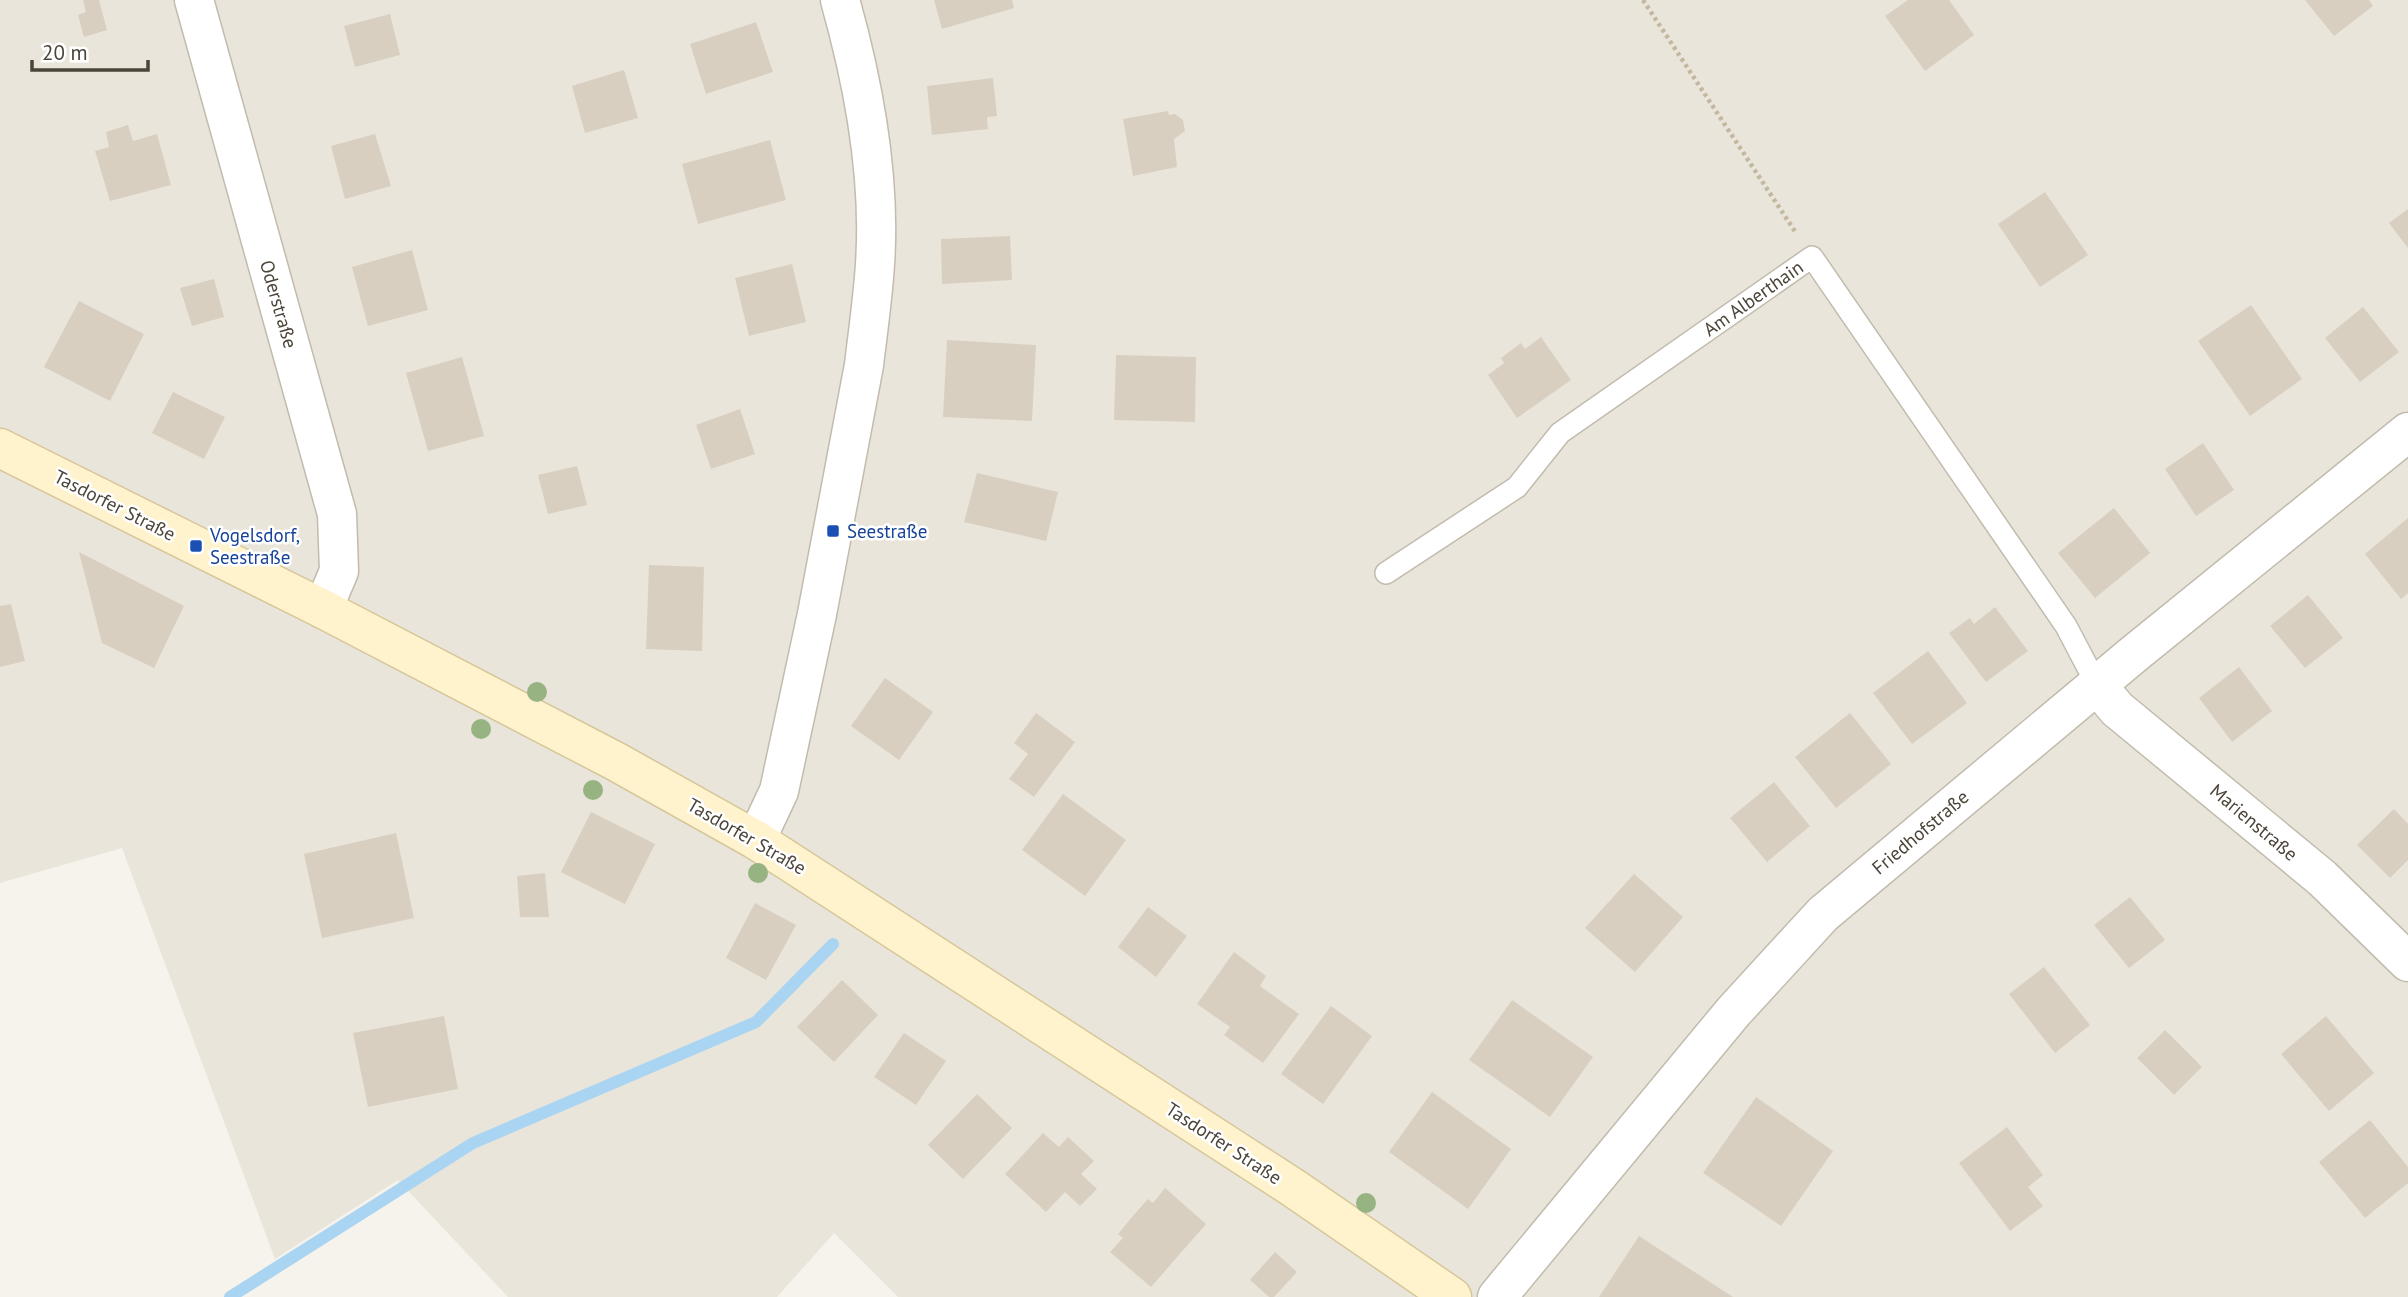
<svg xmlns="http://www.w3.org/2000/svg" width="2408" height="1297" viewBox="0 0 2408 1297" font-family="'PT Sans',sans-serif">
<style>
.residential{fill:#eae5da}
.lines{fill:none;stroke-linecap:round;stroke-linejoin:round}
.stream{stroke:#a9d4f2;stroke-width:12}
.building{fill:#d8cfc1}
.service-casing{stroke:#c2bbae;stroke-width:24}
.minor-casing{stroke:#c2bbae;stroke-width:41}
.secondary-casing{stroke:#d6c79b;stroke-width:41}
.path{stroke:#c4b79f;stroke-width:4.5;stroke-dasharray:3.5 3.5;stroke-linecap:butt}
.service{stroke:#fff;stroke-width:21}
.minor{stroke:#fff;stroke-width:38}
.secondary{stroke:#fff3cd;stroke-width:38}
.tree{fill:#97b381}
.transit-dot{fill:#1a4fb4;stroke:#fff;stroke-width:2.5}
.labels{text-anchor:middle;stroke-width:5;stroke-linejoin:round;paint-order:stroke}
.street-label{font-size:19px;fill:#4b4439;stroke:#fff}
.transit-label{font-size:19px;fill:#164399;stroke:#fff;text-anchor:start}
</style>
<rect width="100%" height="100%" fill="#f6f3ec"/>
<polygon class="residential" points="0,0 2408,0 2408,1297 898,1297 834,1233 777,1297 508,1297 398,1180 275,1259 122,848 0,883"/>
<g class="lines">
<polyline class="stream" points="230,1297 473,1143 756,1022 833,944"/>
</g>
<g class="building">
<polygon points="83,0 99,0 107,30 84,37 78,15 86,12"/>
<polygon points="934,0 1012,0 1014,8 942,29"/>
<polygon points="1908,0 1949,0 1974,35 1925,71 1885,16"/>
<polygon points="2305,0 2369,0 2373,6 2334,36"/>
<polygon points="390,14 400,55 355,67 344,26"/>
<polygon points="756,22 773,72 706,94 690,44"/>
<polygon points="624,70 638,118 585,133 572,86"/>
<polygon points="993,78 997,116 987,117 988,129 932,135 927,86"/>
<polygon points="1168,111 1169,115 1175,114 1183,120 1185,131 1174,139 1177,167 1133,176 1123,119"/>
<polygon points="128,125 133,141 157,134 171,185 110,201 95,151 109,147 106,132"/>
<polygon points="375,134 391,186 345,199 331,146"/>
<polygon points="770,140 786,200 698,224 682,164"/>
<polygon points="2045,192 2088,255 2040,287 1998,224"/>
<polygon points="2408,209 2408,248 2389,223"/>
<polygon points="1010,236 1012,280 942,284 941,239"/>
<polygon points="412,250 428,310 368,326 352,267"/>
<polygon points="792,264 806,322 749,336 735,278"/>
<polygon points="214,279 224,317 192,326 180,288"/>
<polygon points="79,301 144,334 110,401 44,367"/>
<polygon points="2251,305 2302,379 2250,416 2198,341"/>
<polygon points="2363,307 2399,352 2360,382 2325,338"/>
<polygon points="1541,337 1571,380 1517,418 1488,375 1504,363 1501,358 1521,343 1525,349"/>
<polygon points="947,340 1036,345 1032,421 943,417"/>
<polygon points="1116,355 1196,357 1195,422 1114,420"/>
<polygon points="462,357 484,436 428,451 406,373"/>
<polygon points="173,392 225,417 204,459 152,433"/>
<polygon points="740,409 755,454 711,469 696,425"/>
<polygon points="2203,443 2234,490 2196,516 2165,469"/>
<polygon points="577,466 587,505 548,514 538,475"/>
<polygon points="977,473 1058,492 1046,541 964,522"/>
<polygon points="2114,508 2150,553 2095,598 2058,553"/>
<polygon points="2408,518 2408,593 2401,599 2365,554"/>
<polygon points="79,552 184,606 154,668 102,643"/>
<polygon points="649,565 704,567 702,651 646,649"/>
<polygon points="2308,595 2343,638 2305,668 2270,626"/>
<polygon points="11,604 25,661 0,667 0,606"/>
<polygon points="1995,607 2028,651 1986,682 1949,633 1970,618 1974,624"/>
<polygon points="1928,651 1967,703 1912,744 1873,693"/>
<polygon points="2239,667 2272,711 2232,742 2199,698"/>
<polygon points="885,678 933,712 899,760 851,726"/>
<polygon points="1036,713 1075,742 1034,797 1009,779 1028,754 1014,743"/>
<polygon points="1850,713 1891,764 1836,808 1795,757"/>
<polygon points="1774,782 1810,826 1767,862 1730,818"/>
<polygon points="1063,794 1126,840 1085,896 1022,850"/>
<polygon points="2394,809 2408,824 2408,860 2390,878 2357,845"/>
<polygon points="591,812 655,844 625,904 561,872"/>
<polygon points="396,833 414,918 322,938 304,854"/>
<polygon points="545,873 549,917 520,917 517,876"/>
<polygon points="1634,874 1683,917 1635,972 1585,928"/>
<polygon points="2130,897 2165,940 2129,968 2094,925"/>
<polygon points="755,903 796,925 766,980 726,958"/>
<polygon points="1148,907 1187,936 1156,977 1118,947"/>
<polygon points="1234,952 1266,976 1260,986 1299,1014 1263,1063 1224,1035 1230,1027 1197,1004"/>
<polygon points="2044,967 2090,1025 2055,1053 2009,994"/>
<polygon points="842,980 878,1015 834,1062 797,1027"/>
<polygon points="1512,1000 1593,1057 1550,1117 1469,1060"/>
<polygon points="1331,1006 1372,1036 1323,1104 1281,1074"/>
<polygon points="444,1016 458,1089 368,1107 353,1033"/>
<polygon points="2326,1016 2374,1073 2329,1111 2281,1054"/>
<polygon points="2165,1030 2202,1067 2174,1095 2137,1058"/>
<polygon points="904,1033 946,1061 916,1105 874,1077"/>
<polygon points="1432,1092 1511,1149 1468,1209 1389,1152"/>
<polygon points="977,1094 1012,1128 963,1179 928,1145"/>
<polygon points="1756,1097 1833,1151 1781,1226 1703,1173"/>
<polygon points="2370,1120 2408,1167 2408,1183 2365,1218 2319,1162"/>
<polygon points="2007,1127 2043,1175 2028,1187 2043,1206 2010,1231 1959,1163"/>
<polygon points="1043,1133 1059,1147 1068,1137 1094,1161 1081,1174 1097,1189 1080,1206 1065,1192 1046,1212 1005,1174"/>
<polygon points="1165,1188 1206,1224 1151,1287 1110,1252 1123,1238 1118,1234 1132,1217 1148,1199 1153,1203"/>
<polygon points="1639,1236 1733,1297 1599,1297"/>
<polygon points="1275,1252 1297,1272 1274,1297 1269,1297 1250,1280"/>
</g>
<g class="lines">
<defs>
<polyline id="service" points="1386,573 1517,487 1560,433 1812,257 2066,626 2097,685"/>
<g id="minor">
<polyline points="194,0 337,514 339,571 323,609"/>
<polyline points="2097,685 2117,709 2322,878 2408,962"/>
<path d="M756 840 779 791 817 614 864 365C868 331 873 297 875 264 881 175 864 85 840 0"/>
<polyline points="1497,1297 1734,1011 1823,914 2134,654 2408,432"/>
</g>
<polyline id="secondary" points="0,448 323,609 615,761 756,840 1292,1187 1452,1297"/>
</defs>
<use href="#service" class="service-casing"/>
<use href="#minor" class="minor-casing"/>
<use href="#secondary" class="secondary-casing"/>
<polyline class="path" points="1643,0 1796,233"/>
<use href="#service" class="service"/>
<use href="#minor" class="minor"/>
<use href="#secondary" class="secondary"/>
</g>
<g class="tree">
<circle cx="537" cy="692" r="10"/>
<circle cx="481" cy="729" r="10"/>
<circle cx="593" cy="790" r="10"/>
<circle cx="758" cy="873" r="10"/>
<circle cx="1366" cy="1203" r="10"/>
</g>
<g class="transit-dot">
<rect x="826" y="524" width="14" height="14" rx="3.5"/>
<rect x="189" y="539" width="14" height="14" rx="3.5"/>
</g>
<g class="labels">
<g class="street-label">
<text transform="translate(1753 298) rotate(-35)" y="7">Am Alberthain</text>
<text transform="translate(279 304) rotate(74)" y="7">Oderstraße</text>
<text transform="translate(115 505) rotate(27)" y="7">Tasdorfer Straße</text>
<text transform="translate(2254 822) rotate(40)" y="7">Marienstraße</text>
<text transform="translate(1920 832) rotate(-40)" y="7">Friedhofstraße</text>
<text transform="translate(747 836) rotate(30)" y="7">Tasdorfer Straße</text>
<text transform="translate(1224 1143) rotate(33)" y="7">Tasdorfer Straße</text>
</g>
<g class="transit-label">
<text x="847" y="538">Seestraße</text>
<text x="210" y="542">Vogelsdorf,<tspan x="210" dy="22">Seestraße</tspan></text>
</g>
</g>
<path d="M32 60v10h116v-10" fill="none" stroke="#4b4439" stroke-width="3.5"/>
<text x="42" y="60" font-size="21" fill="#4b4439" stroke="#ffffff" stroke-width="5" paint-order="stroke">20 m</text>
</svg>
